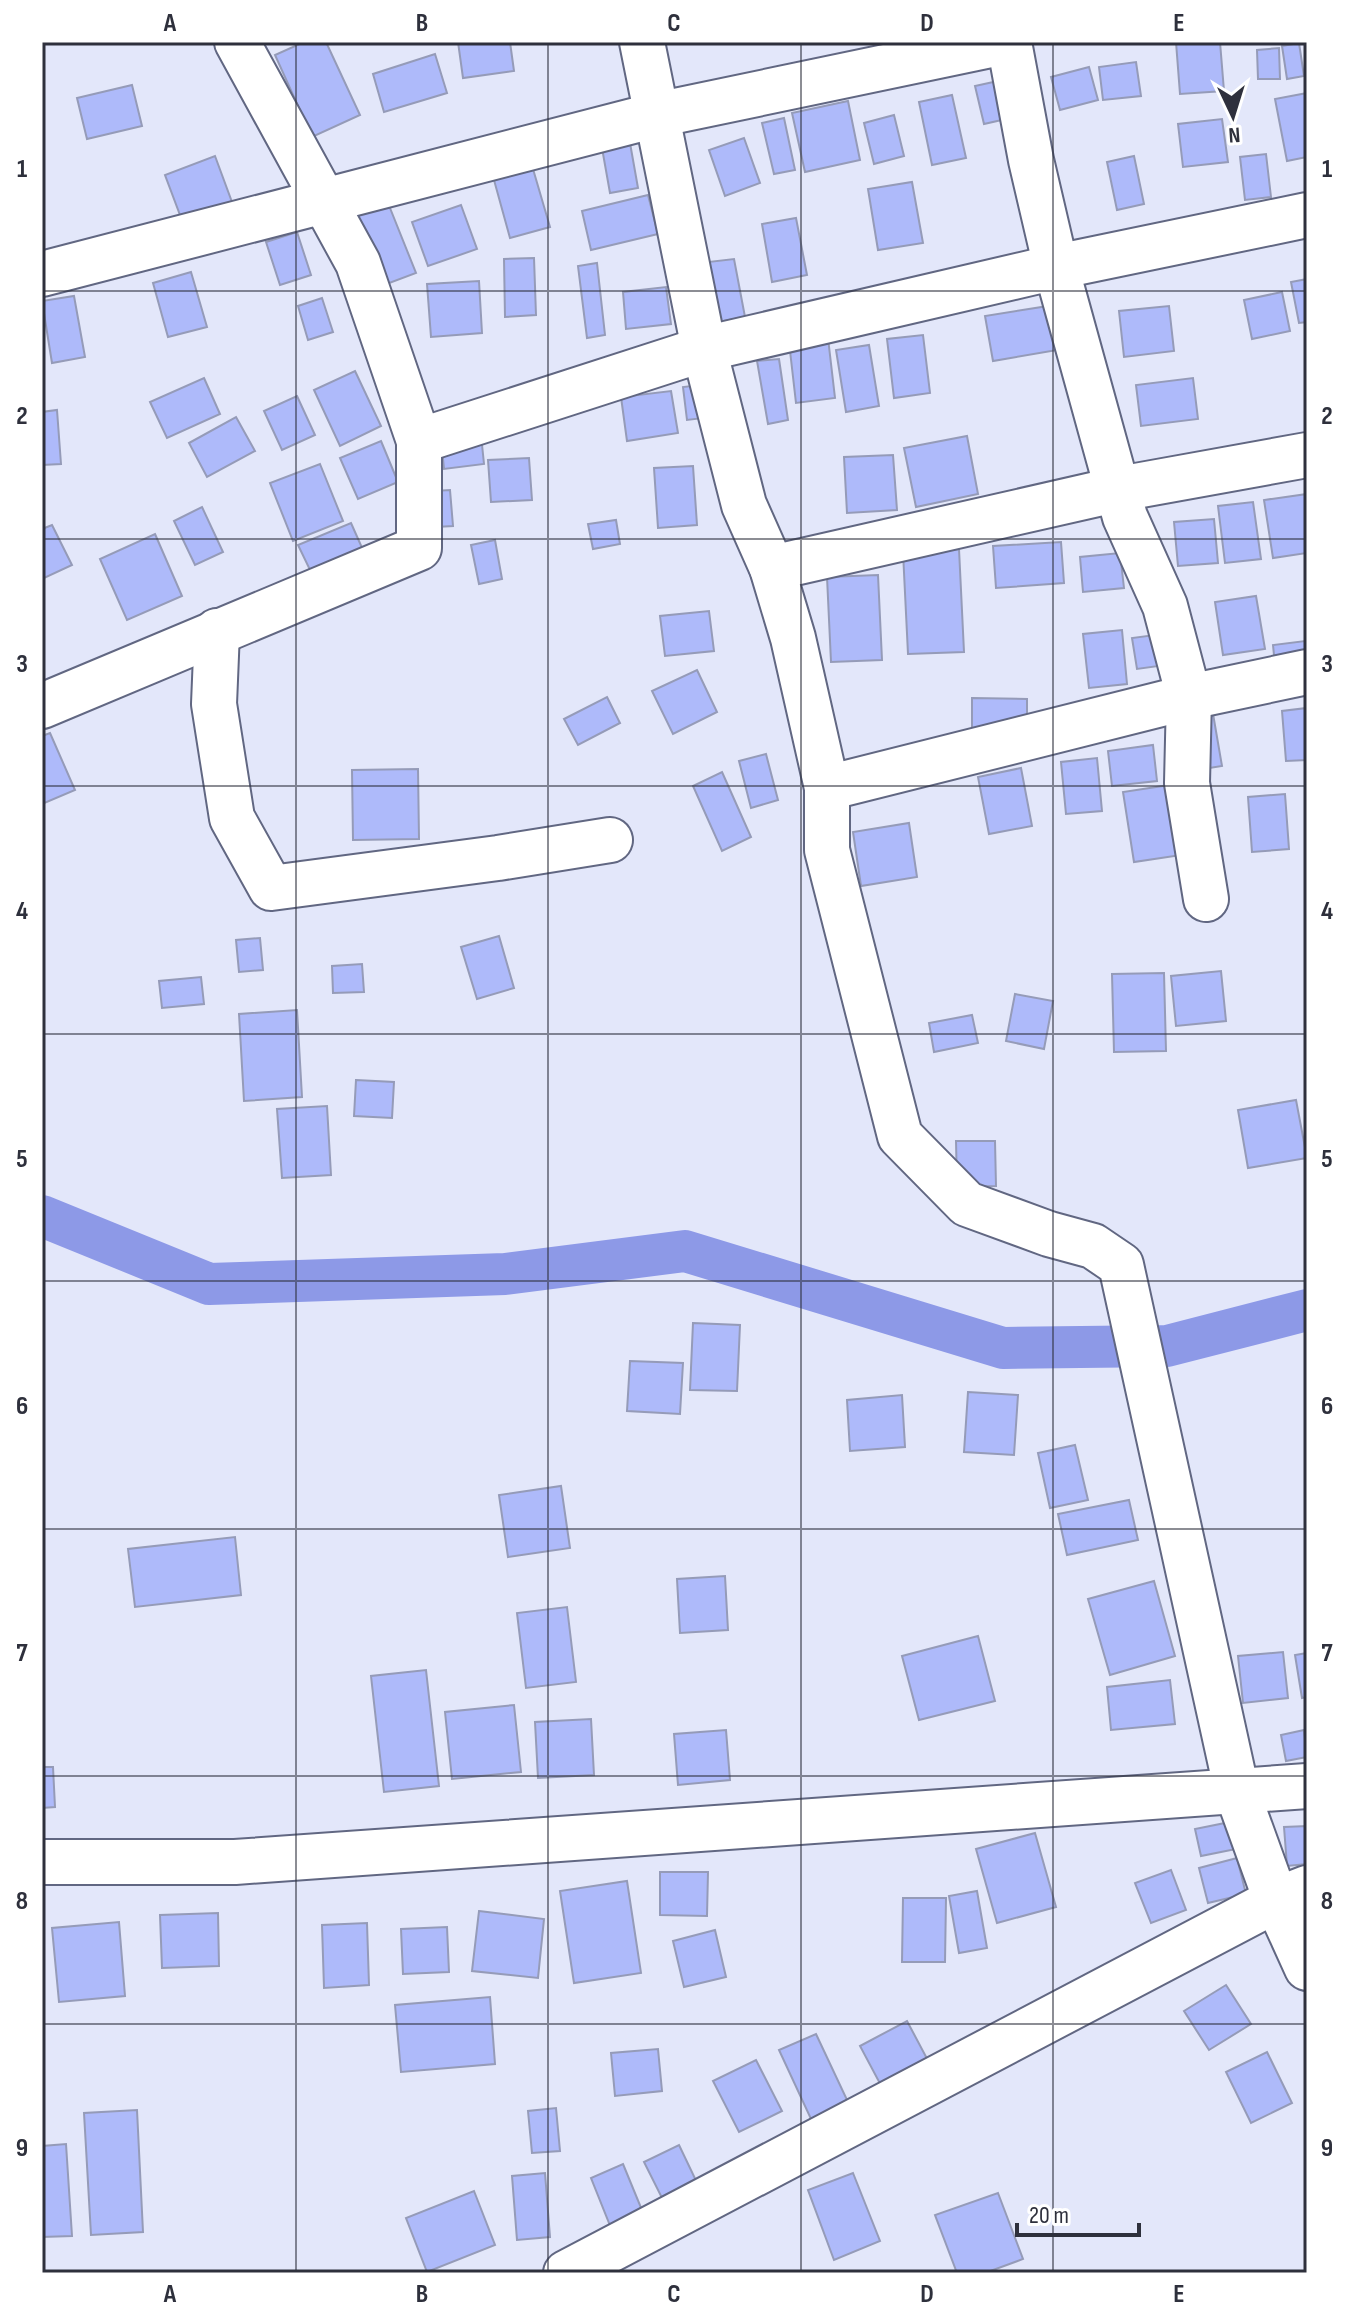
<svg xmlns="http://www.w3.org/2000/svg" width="1349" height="2315" viewBox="0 0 1349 2315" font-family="'Sofia Sans Condensed',sans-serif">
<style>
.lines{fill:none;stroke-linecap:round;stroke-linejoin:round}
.canal{stroke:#8d99e7;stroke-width:42}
.building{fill:#aebafa;stroke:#959bb8;stroke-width:2}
.street-casing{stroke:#616782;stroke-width:48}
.secondary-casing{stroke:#616782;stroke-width:48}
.street{stroke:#fff;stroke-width:44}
.secondary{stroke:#fff;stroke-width:44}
.grid{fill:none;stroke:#2e303c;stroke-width:2;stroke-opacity:0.55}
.neatline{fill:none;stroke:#2e303c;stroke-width:3}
.grid-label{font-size:26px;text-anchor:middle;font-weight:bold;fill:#2e303c}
</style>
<rect width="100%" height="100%" fill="#e3e7fa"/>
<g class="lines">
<polyline class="canal" points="42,1216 209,1284 505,1274 685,1251 1003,1348 1167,1346 1307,1310"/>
</g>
<g class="building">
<polygon points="304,42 326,42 360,115 312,137 275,55"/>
<polygon points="458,42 510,42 514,71 463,78"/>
<polygon points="1176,42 1220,42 1224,91 1180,94"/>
<polygon points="1299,43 1304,76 1287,79 1282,46"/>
<polygon points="1279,48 1280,79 1258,79 1257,50"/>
<polygon points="435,54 447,93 384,112 373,74"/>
<polygon points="1136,62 1141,96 1103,100 1099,67"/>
<polygon points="1089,67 1098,100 1060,110 1051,77"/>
<polygon points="1007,79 1015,117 984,124 975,86"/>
<polygon points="132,85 142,126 87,139 77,98"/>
<polygon points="1307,93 1307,157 1287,161 1275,99"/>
<polygon points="952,95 966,158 932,165 919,102"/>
<polygon points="848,101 860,160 805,172 792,113"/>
<polygon points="894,115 904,156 874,164 864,123"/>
<polygon points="784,118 795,170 774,174 762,123"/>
<polygon points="1222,119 1228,162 1183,167 1178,124"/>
<polygon points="744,138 760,183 725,196 709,150"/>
<polygon points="630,143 638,188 610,193 602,148"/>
<polygon points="1266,154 1271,197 1245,200 1240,157"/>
<polygon points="215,156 236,213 186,231 165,175"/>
<polygon points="1134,156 1144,204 1117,210 1107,162"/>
<polygon points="533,169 550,227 510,238 494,180"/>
<polygon points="912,182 923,243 878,250 868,189"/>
<polygon points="648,195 658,234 591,250 582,211"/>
<polygon points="386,198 416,273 384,285 355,210"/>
<polygon points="461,205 477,249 428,266 412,222"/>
<polygon points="796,218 807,275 772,282 762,224"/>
<polygon points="297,232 311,275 280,285 266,242"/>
<polygon points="534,258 536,315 505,317 504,259"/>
<polygon points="734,259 745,317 718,322 708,262"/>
<polygon points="597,263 605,335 587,338 578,266"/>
<polygon points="191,272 207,327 168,337 153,283"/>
<polygon points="1307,279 1307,322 1299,323 1291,282"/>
<polygon points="479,281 482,333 431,337 427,284"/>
<polygon points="666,287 671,324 626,329 623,292"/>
<polygon points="1282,292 1290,331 1252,339 1244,300"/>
<polygon points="74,296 85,357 52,363 42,301"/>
<polygon points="322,298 333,332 308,340 298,306"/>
<polygon points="1061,304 1069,348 993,361 985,316"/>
<polygon points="1169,306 1174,351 1124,357 1119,311"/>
<polygon points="923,335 930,393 894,398 887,339"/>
<polygon points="828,338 835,398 796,403 789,342"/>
<polygon points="869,345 879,406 846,412 836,350"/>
<polygon points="779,359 788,420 768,424 757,361"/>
<polygon points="355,371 381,426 340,446 314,390"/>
<polygon points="204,378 220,414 167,438 150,402"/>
<polygon points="1193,378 1198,419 1141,426 1136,385"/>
<polygon points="708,384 712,417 687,420 683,387"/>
<polygon points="671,391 678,433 627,441 621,397"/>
<polygon points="297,396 315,435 282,450 264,411"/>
<polygon points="57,410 61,464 42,465 42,412"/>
<polygon points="236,417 255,451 207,477 189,443"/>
<polygon points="481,435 484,464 444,469 441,439"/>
<polygon points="967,436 978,494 916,507 904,448"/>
<polygon points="381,441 398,482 358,499 340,458"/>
<polygon points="893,455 897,510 847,513 844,457"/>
<polygon points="529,458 532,500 491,502 488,460"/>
<polygon points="320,464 343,521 293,541 270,483"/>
<polygon points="693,466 697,525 658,528 654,468"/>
<polygon points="450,490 453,526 436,527 434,491"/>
<polygon points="1307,494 1307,553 1273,558 1264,500"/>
<polygon points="1253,502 1261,559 1225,563 1218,506"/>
<polygon points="202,507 223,552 195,565 174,521"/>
<polygon points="1214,519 1218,563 1178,566 1174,522"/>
<polygon points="616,520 620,544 593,549 588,524"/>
<polygon points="351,523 363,550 311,572 298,545"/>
<polygon points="52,525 72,565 42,579 42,529"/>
<polygon points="155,534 182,596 127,620 100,559"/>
<polygon points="495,540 502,579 479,584 471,545"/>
<polygon points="1061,542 1064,583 996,588 993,546"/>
<polygon points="959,549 964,652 908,654 903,552"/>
<polygon points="1120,553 1124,588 1083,592 1080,557"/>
<polygon points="878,575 882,660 831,662 827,577"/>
<polygon points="1256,596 1265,649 1223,655 1215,602"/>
<polygon points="709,611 714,651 665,656 660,616"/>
<polygon points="1122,630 1127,684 1089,688 1083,634"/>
<polygon points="1162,634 1166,665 1137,669 1132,638"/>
<polygon points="1305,641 1307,655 1276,675 1273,645"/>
<polygon points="697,670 717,712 673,734 652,691"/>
<polygon points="607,697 620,723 578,745 564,719"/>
<polygon points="972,698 1027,699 1027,736 972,736"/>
<polygon points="1212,708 1222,766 1197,770"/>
<polygon points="1307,708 1307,760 1286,761 1282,711"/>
<polygon points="50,733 75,790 42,804 42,736"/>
<polygon points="1153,745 1157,781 1112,786 1108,751"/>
<polygon points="766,754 778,800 751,808 739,761"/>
<polygon points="1097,758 1102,811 1066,814 1061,762"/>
<polygon points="1021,768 1032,826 989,834 978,777"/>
<polygon points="418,769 419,839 353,840 352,770"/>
<polygon points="722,772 751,837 722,851 693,786"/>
<polygon points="1176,784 1188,854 1134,862 1123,792"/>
<polygon points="1285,794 1289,849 1252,852 1248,797"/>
<polygon points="909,823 917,877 861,886 853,832"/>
<polygon points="499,936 514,988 477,999 461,947"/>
<polygon points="260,938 263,970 239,972 236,940"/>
<polygon points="362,964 364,992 333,993 332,966"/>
<polygon points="1221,971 1226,1021 1176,1026 1171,976"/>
<polygon points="1164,973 1166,1051 1114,1052 1112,974"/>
<polygon points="201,977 204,1004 162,1008 159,981"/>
<polygon points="1015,994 1053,1001 1044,1049 1006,1041"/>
<polygon points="297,1010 302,1097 244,1101 239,1014"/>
<polygon points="972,1015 978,1043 934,1052 929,1023"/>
<polygon points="356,1080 394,1082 392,1118 354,1116"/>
<polygon points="1296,1100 1307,1158 1248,1168 1238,1110"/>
<polygon points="327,1106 331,1175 282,1178 277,1109"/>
<polygon points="956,1141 995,1141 996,1186 957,1187"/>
<polygon points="693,1323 740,1325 737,1391 690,1390"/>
<polygon points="630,1361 683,1363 680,1414 627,1411"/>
<polygon points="968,1392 1018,1395 1014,1455 964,1452"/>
<polygon points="902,1395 905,1447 850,1451 847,1400"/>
<polygon points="1075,1445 1088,1500 1050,1508 1038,1453"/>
<polygon points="561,1486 570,1548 508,1557 499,1495"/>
<polygon points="1129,1500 1138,1540 1067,1555 1058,1514"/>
<polygon points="235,1537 241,1595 135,1607 128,1549"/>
<polygon points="725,1576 728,1630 680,1633 677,1579"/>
<polygon points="1154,1581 1175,1656 1110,1675 1088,1599"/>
<polygon points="567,1607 576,1682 526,1688 517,1613"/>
<polygon points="978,1636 995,1701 919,1720 902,1656"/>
<polygon points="1283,1652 1288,1698 1243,1703 1238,1656"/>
<polygon points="1307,1653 1307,1697 1302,1698 1295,1655"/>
<polygon points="426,1670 439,1786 384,1792 371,1676"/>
<polygon points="1170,1680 1175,1724 1111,1730 1107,1687"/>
<polygon points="514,1705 521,1772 452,1779 445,1712"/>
<polygon points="591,1719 594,1775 538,1778 535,1722"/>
<polygon points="726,1730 730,1780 678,1785 674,1734"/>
<polygon points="1304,1730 1307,1757 1286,1761 1281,1735"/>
<polygon points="42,1767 53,1767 55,1807 42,1808"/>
<polygon points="1230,1822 1236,1849 1201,1856 1195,1829"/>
<polygon points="1307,1826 1307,1864 1287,1866 1284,1827"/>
<polygon points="1035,1833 1056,1907 997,1923 976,1849"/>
<polygon points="1237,1858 1246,1894 1208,1903 1199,1868"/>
<polygon points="1171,1870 1186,1910 1151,1923 1135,1883"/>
<polygon points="660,1872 708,1872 707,1916 660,1915"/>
<polygon points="627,1881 641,1973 574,1983 560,1891"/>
<polygon points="977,1891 987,1948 959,1953 949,1896"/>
<polygon points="903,1898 946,1898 945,1962 902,1962"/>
<polygon points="479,1911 544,1919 538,1978 472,1971"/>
<polygon points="218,1913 219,1966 162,1968 160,1915"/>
<polygon points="119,1922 125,1996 59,2002 52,1928"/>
<polygon points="367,1923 369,1985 324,1988 322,1925"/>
<polygon points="447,1927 449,1972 403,1974 401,1929"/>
<polygon points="715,1930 726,1977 684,1987 673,1941"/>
<polygon points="1226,1985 1251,2024 1209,2050 1184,2011"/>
<polygon points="490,1997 495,2064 401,2072 395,2005"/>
<polygon points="907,2021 932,2068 885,2093 860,2046"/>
<polygon points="816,2034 848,2102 811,2119 779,2050"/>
<polygon points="658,2049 662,2091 615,2096 611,2053"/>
<polygon points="1267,2052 1292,2103 1251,2123 1226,2072"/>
<polygon points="756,2060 782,2111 739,2132 713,2081"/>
<polygon points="556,2108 560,2151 532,2153 528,2111"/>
<polygon points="137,2110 143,2232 91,2235 84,2113"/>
<polygon points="66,2144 72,2236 42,2237 42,2146"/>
<polygon points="679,2145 701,2191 667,2208 644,2162"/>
<polygon points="623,2164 644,2215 611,2228 591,2178"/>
<polygon points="545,2173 550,2237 517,2240 512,2176"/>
<polygon points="853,2173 880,2241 834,2260 808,2190"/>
<polygon points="474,2191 495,2245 427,2272 406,2218"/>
<polygon points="998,2193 1023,2259 985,2273 957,2273 935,2215"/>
</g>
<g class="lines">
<defs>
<g id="street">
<polyline points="642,42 704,349 744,505 772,568 793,638 827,788 827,850 900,1136 967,1204 1049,1234 1093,1246 1121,1265 1237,1792 1276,1900 1307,1968"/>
<polyline points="1009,42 1031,160 1056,267 1125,517 1165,606 1189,697 1187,783 1206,899"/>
<polyline points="42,274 656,115 1005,42"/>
<polyline points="419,441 704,349 1056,267 1307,215"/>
<polyline points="772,568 1119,489 1307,455"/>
<polyline points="217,631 214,704 232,818 271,888 498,858 610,840"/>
<polyline points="42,706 419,548 419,441 358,263 237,42"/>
<polyline points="827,788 1189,697 1307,672"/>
<polyline points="566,2273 1276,1900 1307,1888"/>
</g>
<polyline id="secondary" points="42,1862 235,1862 1307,1786"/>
</defs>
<use href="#street" class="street-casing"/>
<use href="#secondary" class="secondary-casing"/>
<use href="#street" class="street"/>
<use href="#secondary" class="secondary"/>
</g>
<path class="grid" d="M296 42V2273M548 42V2273M801 42V2273M1053 42V2273M42 291H1307M42 539H1307M42 786H1307M42 1034H1307M42 1281H1307M42 1529H1307M42 1776H1307M42 2024H1307"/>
<rect width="1349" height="2315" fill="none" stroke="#ffffff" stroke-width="88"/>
<g transform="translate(1233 116) rotate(176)" stroke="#ffffff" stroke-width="6" paint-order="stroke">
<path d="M0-6L14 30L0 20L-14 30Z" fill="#2e303c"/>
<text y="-12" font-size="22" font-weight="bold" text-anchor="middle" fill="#2e303c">N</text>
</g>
<path d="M1017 2223v12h122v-12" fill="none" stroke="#2e303c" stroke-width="4"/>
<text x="1029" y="2223" font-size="24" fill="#2e303c" stroke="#ffffff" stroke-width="6" paint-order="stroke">20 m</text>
<rect x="44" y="44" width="1261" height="2227" class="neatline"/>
<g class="grid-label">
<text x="170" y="31">A</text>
<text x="422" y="31">B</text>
<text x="674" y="31">C</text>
<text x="927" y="31">D</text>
<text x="1179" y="31">E</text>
<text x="22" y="177">1</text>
<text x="1327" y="177">1</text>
<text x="22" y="424">2</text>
<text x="1327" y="424">2</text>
<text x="22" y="672">3</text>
<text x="1327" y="672">3</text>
<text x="22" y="919">4</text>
<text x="1327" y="919">4</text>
<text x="22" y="1167">5</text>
<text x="1327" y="1167">5</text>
<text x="22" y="1414">6</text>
<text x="1327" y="1414">6</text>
<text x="22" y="1661">7</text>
<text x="1327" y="1661">7</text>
<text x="22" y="1909">8</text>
<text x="1327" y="1909">8</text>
<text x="22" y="2156">9</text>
<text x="1327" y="2156">9</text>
<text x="170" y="2302">A</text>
<text x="422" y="2302">B</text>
<text x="674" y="2302">C</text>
<text x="927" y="2302">D</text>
<text x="1179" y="2302">E</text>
</g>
</svg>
